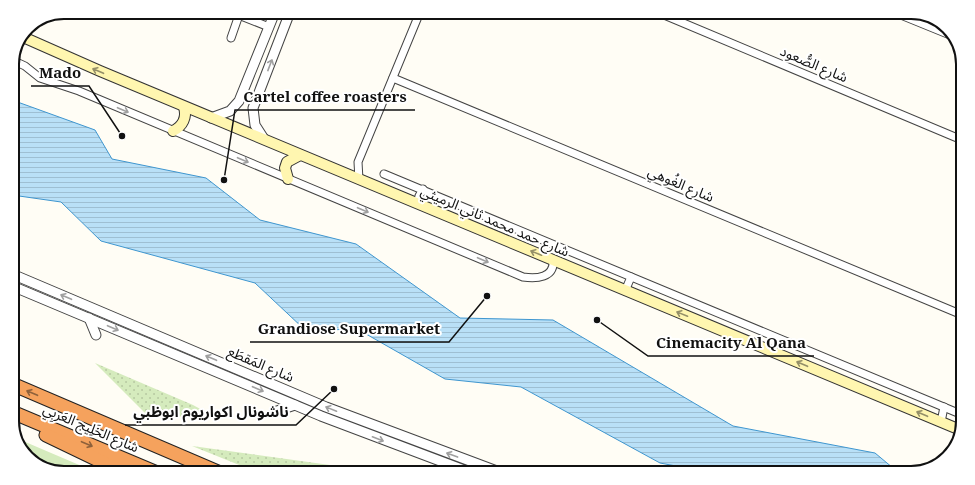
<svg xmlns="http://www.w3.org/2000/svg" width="975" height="485" viewBox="0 0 975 485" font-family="'Noto Serif','Noto Sans Arabic',serif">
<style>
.grass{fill:url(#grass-dots)}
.garden{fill:#d5ebbd}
.water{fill:url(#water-rules);stroke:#3f96cf}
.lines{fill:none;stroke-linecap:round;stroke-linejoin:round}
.minor-casing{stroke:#444;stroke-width:9}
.tertiary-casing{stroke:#444;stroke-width:11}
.secondary-casing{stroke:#333;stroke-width:12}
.motorway-casing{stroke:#222;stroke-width:15}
.minor{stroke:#fff;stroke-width:7}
.tertiary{stroke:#fff;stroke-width:9}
.secondary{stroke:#fff6b0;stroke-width:10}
.motorway{stroke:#f5a25d;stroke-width:13}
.oneway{stroke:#a0a0a0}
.oneway2{stroke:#948f68}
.oneway3{stroke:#8e613b}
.labels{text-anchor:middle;stroke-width:4;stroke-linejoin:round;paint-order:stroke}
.street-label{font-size:14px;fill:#111;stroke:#fff}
.rim{fill:none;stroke:#111;stroke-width:2}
.leader{fill:none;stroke:#111;stroke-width:1.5}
.callout-dot{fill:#111;stroke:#fff;stroke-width:1.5}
.callout-label{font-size:15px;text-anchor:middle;font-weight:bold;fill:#111;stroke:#fff;stroke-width:4;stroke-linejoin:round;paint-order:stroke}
</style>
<defs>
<pattern id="grass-dots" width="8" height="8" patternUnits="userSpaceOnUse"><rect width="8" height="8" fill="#d5ebbd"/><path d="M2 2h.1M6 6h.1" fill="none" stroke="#b6c8a1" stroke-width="1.8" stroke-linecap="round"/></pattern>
<pattern id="water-rules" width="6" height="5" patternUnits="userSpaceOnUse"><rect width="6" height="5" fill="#b9e0f7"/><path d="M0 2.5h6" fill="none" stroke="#9ebfd3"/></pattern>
</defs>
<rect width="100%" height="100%" fill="#fffdf5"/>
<g class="grass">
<polygon points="95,363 193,405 215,417 148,416"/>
<polygon points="192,446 337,466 357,473 259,473"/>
</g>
<path class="garden" d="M16 438 98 473C64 473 30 475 16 438Z"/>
<polygon class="water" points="12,100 95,130 112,159 206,178 260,220 356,244 460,318 553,320 733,426 875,453 899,473 713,473 660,463 521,387 445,379 359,330 304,329 255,283 101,241 61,202 12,195"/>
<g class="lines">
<defs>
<g id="minor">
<polyline points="231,12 269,27"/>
<polyline points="657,12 962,140"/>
<polyline points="231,38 239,15"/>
<path d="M12 60 25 66 40 78 79 91 523 277C536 279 555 278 553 260"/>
<polyline points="393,78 960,314"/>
<polyline points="384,174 958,413"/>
<polyline points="359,180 358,162 420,12"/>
<polyline points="417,204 419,196 423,189"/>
<polyline points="625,291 631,277"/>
<polyline points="941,422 944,407"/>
</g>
<g id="tertiary">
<polyline points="896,12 955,36"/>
<polyline points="211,118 230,111 239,101 275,12"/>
<polyline points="264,139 255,125 253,108 290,12"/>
<polyline points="12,274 326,407 502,473"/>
<polyline points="12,286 321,416 472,473"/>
<polyline points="89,318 96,335"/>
<polyline points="274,412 295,405"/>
</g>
<g id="secondary">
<polyline points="23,37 100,71 958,429"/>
<path d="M173 131C183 126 187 117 184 107"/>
<polyline points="288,179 285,168 287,162 300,155"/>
</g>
<g id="motorway">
<polyline points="12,384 220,473"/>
<polyline points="12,412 157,473"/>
<polyline points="46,435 125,473"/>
</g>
</defs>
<use href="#minor" class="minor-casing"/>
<use href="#tertiary" class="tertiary-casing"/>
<use href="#secondary" class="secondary-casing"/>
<use href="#motorway" class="motorway-casing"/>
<use href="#minor" class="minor"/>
<use href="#tertiary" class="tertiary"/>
<use href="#secondary" class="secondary"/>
<use href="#motorway" class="motorway"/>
</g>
<defs><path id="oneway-shaft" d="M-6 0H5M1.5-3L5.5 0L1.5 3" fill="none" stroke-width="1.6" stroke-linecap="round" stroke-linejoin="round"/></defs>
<g class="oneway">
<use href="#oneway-shaft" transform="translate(270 65) rotate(-69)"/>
<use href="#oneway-shaft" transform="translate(123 110) rotate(23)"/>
<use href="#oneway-shaft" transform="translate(243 160) rotate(23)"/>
<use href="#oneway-shaft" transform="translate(363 210) rotate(23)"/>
<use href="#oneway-shaft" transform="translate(483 260) rotate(23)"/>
<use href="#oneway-shaft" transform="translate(66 297) rotate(-157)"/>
<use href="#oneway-shaft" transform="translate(113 328) rotate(23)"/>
<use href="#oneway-shaft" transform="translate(211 358) rotate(-157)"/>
<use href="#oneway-shaft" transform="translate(258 389) rotate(23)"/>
<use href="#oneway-shaft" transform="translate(331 409) rotate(-158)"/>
<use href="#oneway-shaft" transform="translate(378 439) rotate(21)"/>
<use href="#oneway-shaft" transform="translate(452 455) rotate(-160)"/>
</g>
<g class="oneway2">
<use href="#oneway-shaft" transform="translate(98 71) rotate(-157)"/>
<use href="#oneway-shaft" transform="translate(536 253) rotate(-158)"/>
<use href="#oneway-shaft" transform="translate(682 314) rotate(-158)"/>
<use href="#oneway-shaft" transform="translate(802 364) rotate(-157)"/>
<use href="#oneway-shaft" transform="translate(922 414) rotate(-157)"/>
</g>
<g class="oneway3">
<use href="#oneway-shaft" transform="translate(32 393) rotate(-157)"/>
<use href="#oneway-shaft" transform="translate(87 444) rotate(23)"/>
</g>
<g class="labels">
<g class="street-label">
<text transform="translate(814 64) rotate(23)" y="5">شارع الصُّعود</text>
<text transform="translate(681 184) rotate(23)" y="5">شارع الغُوهي</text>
<text transform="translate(495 221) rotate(23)" y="5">شارع حمد محمد ثاني الرميثي</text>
<text transform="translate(261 364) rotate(23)" y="5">شارع المَقطَع</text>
<text transform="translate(91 428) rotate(23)" y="5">شارع الخَلِيج العَربِي</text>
</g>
</g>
<path d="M0 0H975V485H0ZM64 19H911A45 45 0 0 1 956 64V421A45 45 0 0 1 911 466H64A45 45 0 0 1 19 421V64A45 45 0 0 1 64 19Z" fill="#fff" fill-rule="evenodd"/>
<path class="rim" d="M64 19H911A45 45 0 0 1 956 64V421A45 45 0 0 1 911 466H64A45 45 0 0 1 19 421V64A45 45 0 0 1 64 19Z"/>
<path class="leader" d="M122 136L89 86H31M224 180L235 110H415M487 296L449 342H250M597 320L648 356H814M334 389L296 425H125"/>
<g class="callout-dot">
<circle cx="122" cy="136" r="4"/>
<circle cx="224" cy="180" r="4"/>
<circle cx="487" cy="296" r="4"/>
<circle cx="597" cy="320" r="4"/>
<circle cx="334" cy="389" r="4"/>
</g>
<g class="callout-label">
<text x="60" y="78">Mado</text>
<text x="325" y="102">Cartel coffee roasters</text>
<text x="349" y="334">Grandiose Supermarket</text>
<text x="731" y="348">Cinemacity Al Qana</text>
<text x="211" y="417">ناشونال اكواريوم ابوظبي</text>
</g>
</svg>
